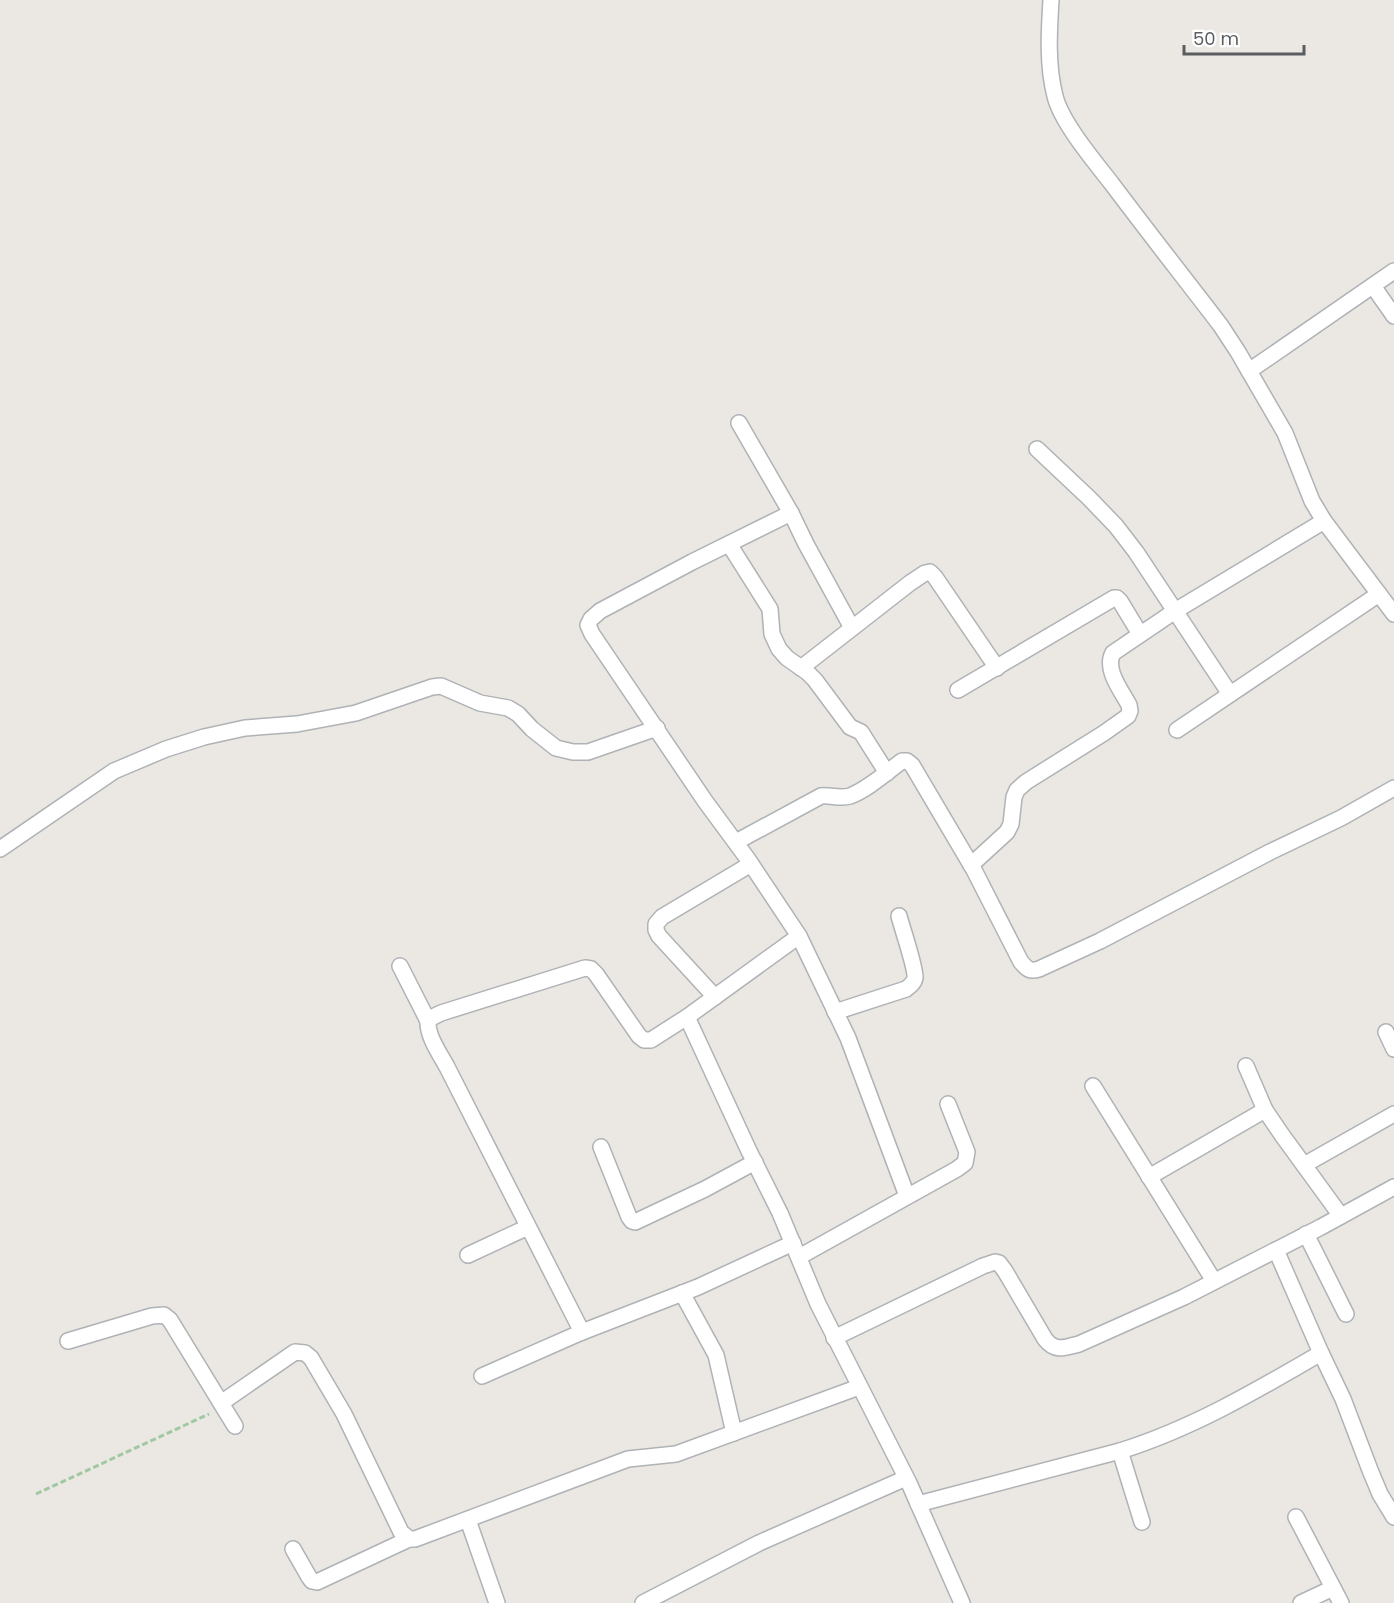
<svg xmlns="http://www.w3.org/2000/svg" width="1394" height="1603" viewBox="0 0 1394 1603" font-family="Poppins,sans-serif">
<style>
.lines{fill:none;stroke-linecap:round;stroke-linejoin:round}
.street-casing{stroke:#afb3b6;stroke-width:18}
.path{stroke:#a0c9a2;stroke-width:3;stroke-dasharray:6 3;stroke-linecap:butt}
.street{stroke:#fff;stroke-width:15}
</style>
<rect width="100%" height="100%" fill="#ebe7e2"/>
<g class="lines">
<defs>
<g id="street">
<path d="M1051 0C1049 32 1047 65 1055 96 1061 122 1095 162 1112 184 1148 232 1185 279 1221 326L1238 352 1285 433 1312 501 1324 521 1394 614"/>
<polyline points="1373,286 1394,316"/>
<polyline points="1249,371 1394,271"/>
<polyline points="739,423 791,513 806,544 852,628"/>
<polyline points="1037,449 1089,498 1116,526 1136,552 1230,694"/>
<polyline points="791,513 692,562 600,611 591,619 588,625 592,634 705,801 747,858 799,936 848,1038 907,1196"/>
<polyline points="729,544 770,609 772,634 779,649 787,658 807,672 815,680 850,727 861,732 887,773"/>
<polyline points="801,668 910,583 925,573 930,572 935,577 997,668"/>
<polyline points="958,690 1114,598 1117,598 1120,601 1140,634"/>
<polyline points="1177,730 1379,594"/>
<path d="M736 842 821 796C831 795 840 799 850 796 867 790 887 772 902 761H907L912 765 974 870 1021 962C1027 969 1030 972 1039 969L1100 941 1270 852 1341 818 1394 788"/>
<polyline points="0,849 114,771 166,749 204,737 245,728 297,724 356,713 432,687 441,686 480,703 508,708 518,714 532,729 556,748 573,752 588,752 657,728"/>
<path d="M971 865 1007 832 1011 824 1014 797 1017 790 1026 782 1104 733 1128 716 1130 711 1129 705C1121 690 1104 669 1113 653L1175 611 1324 521"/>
<polyline points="400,966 428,1021"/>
<polyline points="715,997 659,936 656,930 656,924 662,917 751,864"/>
<path d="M835 1012 906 989C910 986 914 983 915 978 916 968 902 928 899 916"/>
<polyline points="687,1017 749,1151 780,1213 818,1304 909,1483 962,1603"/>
<polyline points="1386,1032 1394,1049"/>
<polyline points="1246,1066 1265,1110 1282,1135 1341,1216"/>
<polyline points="1093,1086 1214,1281"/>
<polyline points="601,1147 629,1217 632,1221 635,1222 705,1189 755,1162"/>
<polyline points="1304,1165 1394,1114"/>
<polyline points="1149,1177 1265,1110"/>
<polyline points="1306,1234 1346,1314"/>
<polyline points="1276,1250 1321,1353 1343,1399 1370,1470 1380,1494 1394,1517"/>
<polyline points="468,1255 528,1227"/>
<polyline points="799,1257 957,1169 965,1163 967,1152 948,1104"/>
<polyline points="682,1293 716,1355 734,1433"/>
<path d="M582 1332 447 1067C440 1054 427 1036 428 1021L433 1017 441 1013 585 968 591 969 596 974 639 1036 644 1040H651L687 1017 799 936"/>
<path d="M834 1338 983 1266 995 1262 999 1263 1005 1271 1045 1339C1055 1352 1064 1348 1079 1344L1184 1297 1321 1227 1394 1187"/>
<polyline points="68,1341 152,1316 164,1315 170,1320 235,1426"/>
<polyline points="482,1376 582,1332 698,1287 793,1243"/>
<polyline points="221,1403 295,1352 305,1353 311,1358 344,1414 401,1532 409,1539 415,1539 628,1459 676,1454 859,1387"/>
<polyline points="1120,1451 1142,1522"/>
<path d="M918 1504 1120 1451C1191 1429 1256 1391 1321 1353"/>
<polyline points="1296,1517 1341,1603"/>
<polyline points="468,1520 497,1603"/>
<polyline points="293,1549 309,1577 312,1581 317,1582 409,1539"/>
<polyline points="643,1603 759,1543 906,1478"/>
<polyline points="1301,1603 1333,1588"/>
</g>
</defs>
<use href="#street" class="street-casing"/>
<polyline class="path" points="36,1494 209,1414"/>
<use href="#street" class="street"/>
</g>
<path d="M1184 45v9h120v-9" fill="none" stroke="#5a5e61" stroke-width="3"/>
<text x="1193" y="45" font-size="18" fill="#5a5e61" stroke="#ffffff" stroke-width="4.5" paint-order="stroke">50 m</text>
</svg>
